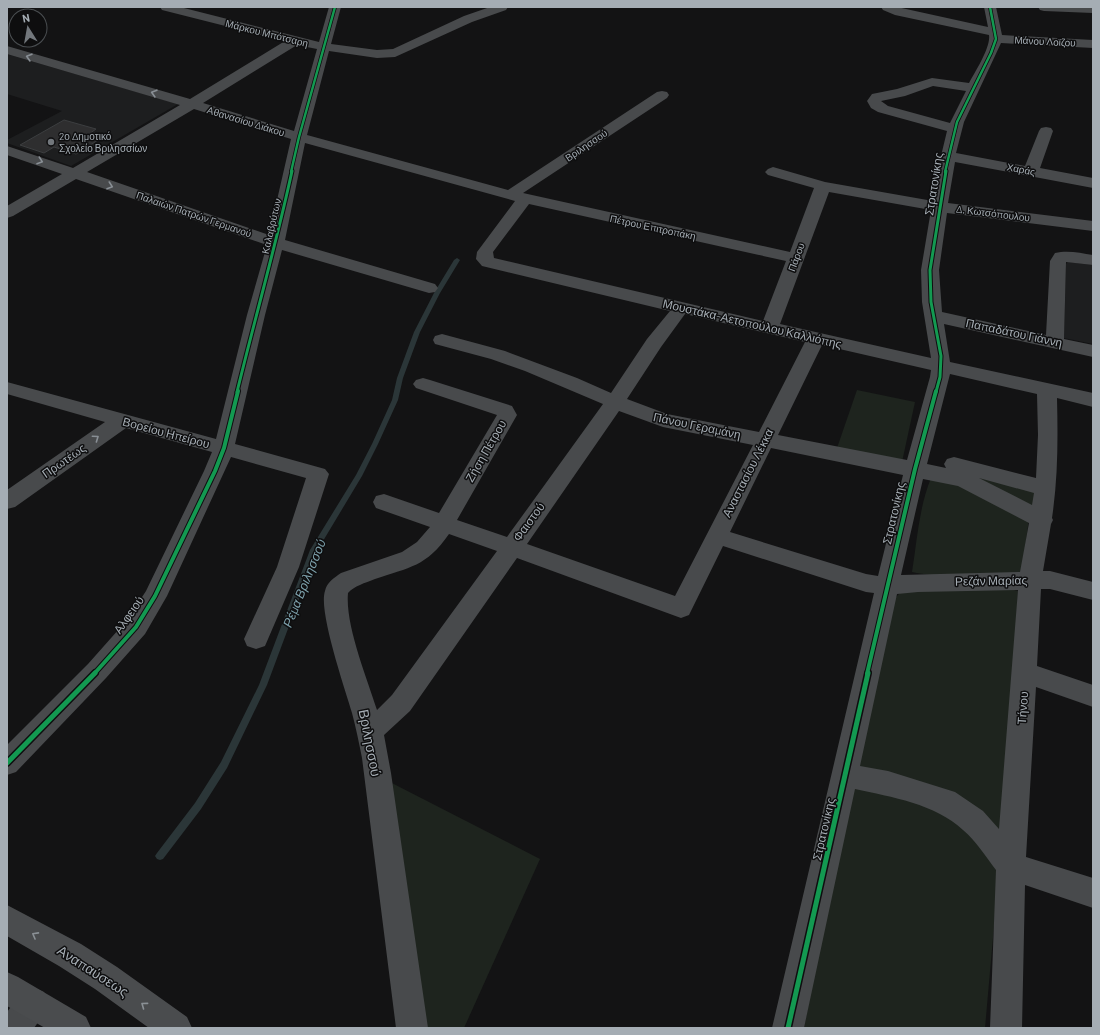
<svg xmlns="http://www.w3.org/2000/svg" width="1100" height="1035" viewBox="0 0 1100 1035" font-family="Barlow,sans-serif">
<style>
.built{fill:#1d1e1f}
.green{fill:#1e241e}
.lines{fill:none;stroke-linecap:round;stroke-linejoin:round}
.stream{fill:#2b3638;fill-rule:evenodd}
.building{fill:#2e2e2f;stroke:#3c3e40}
.minor{fill:#484a4c;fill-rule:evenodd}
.major{fill:#4a4c4e;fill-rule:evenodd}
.cycleway-far3-casing{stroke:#0e0e0f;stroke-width:4}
.cycleway-far2-casing{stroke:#0e0e0f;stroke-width:5}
.cycleway-far1-casing{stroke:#0e0e0f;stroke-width:6}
.cycleway-casing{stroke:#0e0e0f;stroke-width:8}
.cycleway-far3{stroke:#139951;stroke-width:2.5}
.cycleway-far2{stroke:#139951;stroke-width:3}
.cycleway-far1{stroke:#139951;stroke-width:4}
.cycleway{stroke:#139951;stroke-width:5}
.oneway{stroke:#898f95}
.oneway2{stroke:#8a9095}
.poi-dot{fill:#72777c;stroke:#0e0e0f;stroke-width:1.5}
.labels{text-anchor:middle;stroke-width:3;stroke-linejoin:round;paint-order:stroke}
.far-street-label{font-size:10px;fill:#a5adb4;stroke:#0e0e0f}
.far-poi-label{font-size:10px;fill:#a5adb4;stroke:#0e0e0f;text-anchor:start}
.street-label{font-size:12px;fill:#a5adb4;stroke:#0e0e0f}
.water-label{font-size:13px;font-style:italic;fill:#7ea2ad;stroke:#0e0e0f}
.near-street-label{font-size:14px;fill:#a5adb4;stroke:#0e0e0f}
</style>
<rect width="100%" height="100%" fill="#131314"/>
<g class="built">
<polygon points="7,54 178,104 71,166 7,143 7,140 62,111 7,94"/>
<polygon points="1068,262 1093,265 1093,344 1064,338 1066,264"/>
</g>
<g class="green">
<polygon points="857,390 915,402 902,462 837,448"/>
<polygon points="962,471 1037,490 1035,510"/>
<path d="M931 478 971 488 1029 518 1022 572C991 575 942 579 912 572 917 541 919 507 931 478Z"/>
<polygon points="1006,588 1018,591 1010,746 985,1028 804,1028 839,848 893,600 901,592"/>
<polygon points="384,779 540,859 464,1028 416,1028"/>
</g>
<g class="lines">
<polygon class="stream" points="457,258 460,260 440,293 420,332 403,378 398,400 378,444 362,476 317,551 267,685 227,768 201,809 163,859 160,860 157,859 155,856 157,853 195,803 221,762 259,685 310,550 356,475 372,444 392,400 397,378 414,332 434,293 454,260"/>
</g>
<polygon class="building" points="64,120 96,129 89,134 103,137 76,154 54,147 44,153 20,145"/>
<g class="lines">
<g class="minor">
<path d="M160 7H180L319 42 329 7H341L331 44 377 50 393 49 464 16 490 7H508L506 10 472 22 395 57 377 58 329 51 307 135 508 190 657 92 662 91 667 92 669 95 667 98 523 193 790 252 814 188 768 175 765 172 768 169 773 167 825 182 933 201 941 156 947 131 878 112 871 108 867 101 872 94 897 89 932 78 969 83C975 72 991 47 989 35L895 15 883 10 881 7H897L988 27 984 7H996L1002 35 1093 40V48L1001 43 964 122 956 153 1025 166 1039 131 1041 128 1046 127 1051 128 1053 131 1040 168 1093 178V188L955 162 948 203 1093 221V231L947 213 939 270 942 312 1046 335 1050 261 1055 253C1068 250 1080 253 1093 255V265L1066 262 1064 339 1093 345V357L944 324 950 362 1093 393V407L1057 398C1058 439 1058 478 1052 518L1053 520 1051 524 1043 571H1050L1093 582V600L1050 589H1041L1037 666 1093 685V707L1036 687 1026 857 1093 878V908L1025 885 1022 1028H990L996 870C986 857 976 841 963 830 935 804 892 797 855 789L804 1028H772L874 593 866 592 723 546 689 615 681 618 517 558 410 711 384 735 391 773 428 1028H396L362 758C359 743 356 728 352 713 345 689 318 611 325 591 327 582 334 578 341 573L402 552 417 542 430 527 376 508 373 502 376 496 384 494 439 513 497 415 416 388 413 384 416 380 423 378 430 380 512 406 517 415 457 520 507 537 603 404 525 371 491 359 435 344 433 340 435 336 442 334 505 351 577 378 611 393 647 339 670 311 482 266 476 259 477 252 515 201 305 143 285 240 435 284 438 288 435 292 429 293 282 250 265 315 235 444 325 469 329 474 299 567 265 646 256 649 247 646 244 639 277 567 306 478 231 457 167 596 145 634 106 678 16 772 7 775V745L88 664 127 620 146 591 204 471 212 452 126 428 15 507 7 509V490L105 422 7 394V382L216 439 247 315 267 245 76 179 13 216 7 218V206L62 174 7 155V146L73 168 180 105 7 54V46L190 99 285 41 162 10ZM297 45 317 49 294 131 203 103ZM933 86 966 91 950 123 888 106 881 101 905 96ZM194 109 291 139 269 235 87 172ZM829 192 931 210 921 270 922 302 931 358 780 324ZM529 204 786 261 763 321 494 258 493 252ZM685 314 805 342 759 432 667 414 627 399 661 347ZM822 345 931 370 930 377 907 460 778 435ZM950 374 1037 394 1038 435 1036 478 954 457 947 459 944 464 946 468 927 464ZM619 411 663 427 753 445 675 596 527 544ZM771 448 903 475 878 576 866 574 730 532ZM979 478 1034 493 1032 505ZM923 479 958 486 1029 523 1020 572 901 575ZM449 534 497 551 392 695 377 710C367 678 345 625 348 593 354 586 365 583 375 579 410 567 426 567 449 534ZM1018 590 999 829 983 811 955 792 888 771 860 766 897 594 918 592Z"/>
<polygon points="1038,7 1093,7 1093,13 1044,11 1040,10"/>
<polygon points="33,987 44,992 49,1003 44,1014 34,1028 7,1028 7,1012 22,992"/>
</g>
<g class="major">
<polygon points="7,905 81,944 117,967 187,1017 192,1028 149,1028 95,989 59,966 7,936"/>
<polygon points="7,972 18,977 86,1017 91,1028 45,1028 7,1006"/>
</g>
<defs>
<g id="cycleway-far3">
<polyline points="291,172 299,137 335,7"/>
<polyline points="945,172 957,122 991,53 996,39 990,7"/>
</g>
<g id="cycleway-far2">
<path d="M237 392C255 318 276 245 292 171"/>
<polyline points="936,392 940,377 941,356 931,302 930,270 946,171"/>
</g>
<g id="cycleway-far1">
<polyline points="94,674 136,627 155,596 215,471 224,448 238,391"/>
<polyline points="867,674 915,469 936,391"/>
</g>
<g id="cycleway">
<polyline points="7,763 95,673"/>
<polyline points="788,1028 868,673"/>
</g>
</defs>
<use href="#cycleway-far3" class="cycleway-far3-casing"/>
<use href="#cycleway-far2" class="cycleway-far2-casing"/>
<use href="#cycleway-far1" class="cycleway-far1-casing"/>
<use href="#cycleway" class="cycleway-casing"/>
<use href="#cycleway-far3" class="cycleway-far3"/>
<use href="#cycleway-far2" class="cycleway-far2"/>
<use href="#cycleway-far1" class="cycleway-far1"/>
<use href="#cycleway" class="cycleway"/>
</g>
<defs><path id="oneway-chevron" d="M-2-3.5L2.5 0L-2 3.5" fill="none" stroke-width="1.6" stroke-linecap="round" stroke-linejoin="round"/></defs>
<g class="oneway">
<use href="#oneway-chevron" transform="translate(29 57) rotate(-164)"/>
<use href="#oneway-chevron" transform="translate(154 93) rotate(-164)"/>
<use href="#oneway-chevron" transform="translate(40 161) rotate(19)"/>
<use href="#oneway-chevron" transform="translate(110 186) rotate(19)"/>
<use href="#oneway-chevron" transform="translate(96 438) rotate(-35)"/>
</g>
<g class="oneway2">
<use href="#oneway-chevron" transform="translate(35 935) rotate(-151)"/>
<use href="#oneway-chevron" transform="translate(144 1005) rotate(-144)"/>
</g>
<circle class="poi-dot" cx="51" cy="142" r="4"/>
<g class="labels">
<g class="far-street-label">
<text transform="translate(267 33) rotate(14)" y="4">Μάρκου Μπότσαρη</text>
<text transform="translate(1045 41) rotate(3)" y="4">Μάνου Λοϊζου</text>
<text transform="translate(246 121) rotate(17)" y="4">Αθανασίου Διάκου</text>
<text transform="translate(586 145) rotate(-34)" y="4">Βριλησσού</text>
<text transform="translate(1021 169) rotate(11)" y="4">Χαράς</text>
<text transform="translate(993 213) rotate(7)" y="4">Δ. Κωτσόπουλου</text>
<text transform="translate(194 214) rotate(19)" y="4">Παλαιών Πατρών Γερμανού</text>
<text transform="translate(271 226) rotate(-77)" y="4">Καλαβρύτων</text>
<text transform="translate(653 227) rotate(12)" y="4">Πέτρου Επιτροπάκη</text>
<text transform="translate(796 257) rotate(-69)" y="4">Πάρου</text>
</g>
<g class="far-poi-label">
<text x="59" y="140">2ο Δημοτικό<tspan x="59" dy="12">Σχολείο Βριλησσίων</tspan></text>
</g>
<g class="street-label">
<text transform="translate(934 184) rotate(-81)" y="4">Στρατονίκης</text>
<text transform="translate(752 324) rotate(13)" y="4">Μουστάκα-Αετοπούλου Καλλιόπης</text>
<text transform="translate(1014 333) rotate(12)" y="4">Παπαδάτου Γιάννη</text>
<text transform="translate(697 426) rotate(12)" y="4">Πάνου Γεραμάνη</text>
<text transform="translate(166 433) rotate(15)" y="4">Βορείου Ηπείρου</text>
<text transform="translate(486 451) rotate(-60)" y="4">Ζήση Πέτρου</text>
<text transform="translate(64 461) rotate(-35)" y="4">Πρωτέως</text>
<text transform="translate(748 473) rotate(-63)" y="4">Αναστασίου Λέκκα</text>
<text transform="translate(894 513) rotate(-77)" y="4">Στρατονίκης</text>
<text transform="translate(529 522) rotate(-54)" y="4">Φαιστού</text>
<text transform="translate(991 581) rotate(-1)" y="4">Ρεζάν Μαρίας</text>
<text transform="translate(129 615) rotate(-55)" y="4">Αλφειού</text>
<text transform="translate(1023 708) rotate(-86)" y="4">Τήνου</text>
<text transform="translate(824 829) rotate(-77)" y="4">Στρατονίκης</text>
</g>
<g class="water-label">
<text transform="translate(304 583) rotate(-68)" y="5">Ρέμα Βριλησσού</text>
</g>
<g class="near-street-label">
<text transform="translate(370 743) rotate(79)" y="5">Βριλησσού</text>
<text transform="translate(93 971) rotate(33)" y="5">Αναπαύσεως</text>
</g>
</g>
<rect width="1100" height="1035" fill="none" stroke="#a5adb4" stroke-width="16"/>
<g transform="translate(28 28) rotate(349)"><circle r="19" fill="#0e0e0f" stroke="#4a4e51"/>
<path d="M0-3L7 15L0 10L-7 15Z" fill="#72777c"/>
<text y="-6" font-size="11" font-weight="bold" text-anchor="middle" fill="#a5adb4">N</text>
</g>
</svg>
